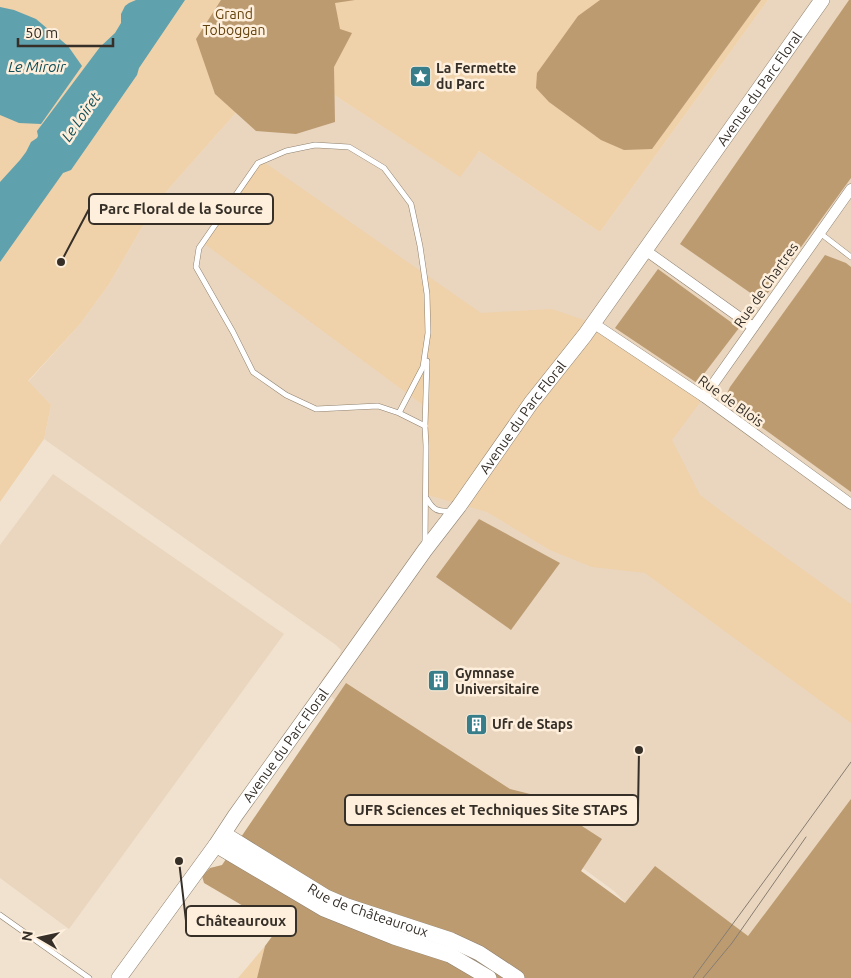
<svg xmlns="http://www.w3.org/2000/svg" width="851" height="978" viewBox="0 0 851 978" font-family="Ubuntu,sans-serif">
<style>
.built{fill:#ead6be}
.green{fill:#efd1aa}
.forest{fill:#bc9b71}
.water{fill:#5fa1ad}
.lines{fill:none;stroke-linecap:round;stroke-linejoin:round}
.lane-casing{stroke:#8e806f;stroke-width:6}
.street-casing{stroke:#8e806f;stroke-width:11}
.secondary-casing{stroke:#8e806f;stroke-width:16}
.lane{stroke:#fff;stroke-width:5}
.street{stroke:#fff;stroke-width:10}
.secondary{stroke:#fff;stroke-width:15}
.tram{stroke:#867c70;stroke-width:1}
.labels{text-anchor:middle;stroke-width:5;stroke-linejoin:round;paint-order:stroke}
.park-label{font-size:14px;fill:#64420d;stroke:#feefdc}
.poi-label{font-size:14px;font-weight:bold;fill:#352f28;stroke:#feefdc;text-anchor:start}
.street-label{font-size:14px;fill:#352f28;stroke:#feefdc}
.water-label{font-size:15px;font-style:italic;fill:#124d56;stroke:#feefdc}
.leader{fill:none;stroke:#352f28;stroke-width:2}
.callout-dot{fill:#352f28;stroke:#feefdc;stroke-width:2}
.callout{fill:#feefdc;stroke:#352f28;stroke-width:2}
.callout-label{font-size:15px;text-anchor:middle;font-weight:bold;fill:#352f28}
</style>
<rect width="100%" height="100%" fill="#f1e2cf"/>
<g class="built">
<polygon points="768,0 851,0 851,978 656,935 614,891 569,858 339,703 322,689 320,684 323,678 340,655 341,650 336,645 44,439 51,405 28,382 80,324 109,284 153,208 171,186 264,81 287,64 459,176 479,151 600,232"/>
<polygon points="53,474 284,634 69,929 0,878 0,545"/>
</g>
<g class="green">
<polygon points="0,0 768,0 600,232 479,151 460,177 287,64 264,81 171,186 153,208 109,284 80,324 28,381 51,405 44,439 0,502"/>
<polygon points="261,160 481,313 552,309 593,323 704,397 672,440 700,495 721,511 851,604 851,723 645,573 592,567 550,550 487,512 424,494 423,405 202,242"/>
<polygon points="265,946 257,978 238,978"/>
</g>
<g class="forest">
<polygon points="221,0 355,0 335,3 340,29 352,33 334,67 335,122 296,134 256,131 215,94 196,39"/>
<polygon points="600,0 761,0 652,149 624,150 601,140 549,102 536,88 537,73 578,16"/>
<polygon points="849,0 851,0 851,178 762,301 680,244"/>
<polygon points="825,255 846,263 851,267 851,492 724,400 730,387"/>
<polygon points="658,269 739,328 697,383 615,328"/>
<polygon points="479,519 560,563 511,630 436,577"/>
<polygon points="346,683 510,789 534,795 602,839 581,871 625,903 655,866 748,936 851,799 851,978 257,978 265,946 279,927 204,883 202,876 210,868 222,865"/>
</g>
<g class="water">
<polygon points="136,0 185,0 139,68 137,75 71,170 63,173 0,262 0,182 20,160 26,152 31,142 37,138 38,136 37,131 100,47 115,33 121,23 121,14 125,6 129,3"/>
<polygon points="0,7 14,10 36,19 68,46 82,66 41,124 19,123 0,115"/>
</g>
<g class="lines">
<defs>
<g id="lane">
<polyline points="820,233 851,257"/>
<polyline points="399,413 423,367 428,333 427,294 420,246 411,204 384,168 349,147 315,145 286,151 258,163 199,248 196,267 233,332 253,372 286,395 316,409 378,406 399,413 425,426"/>
<path d="M427 499C433 510 438 512 450 511"/>
<polyline points="425,542 426,446 425,426 427,361"/>
<polyline points="0,915 89,978"/>
</g>
<g id="street">
<polyline points="645,250 753,327"/>
<polyline points="593,323 704,397 851,504"/>
<polyline points="704,397 851,189"/>
</g>
<g id="secondary">
<path id="s1" d="M224 834 326 897 347 906 451 940 479 953 517 978"/>
<polyline points="216,845 324,909 394,937 450,955 489,978"/>
<path id="s2" d="M119 978 216 845 235 816 339 671 425 550 459 506 531 403 585 335 822 0"/>
</g>
</defs>
<use href="#lane" class="lane-casing"/>
<use href="#street" class="street-casing"/>
<use href="#secondary" class="secondary-casing"/>
<use href="#lane" class="lane"/>
<use href="#street" class="street"/>
<use href="#secondary" class="secondary"/>
<g class="tram">
<polyline points="693,978 801,831 851,762"/>
<polyline points="703,978 732,943 806,837"/>
</g>
</g>
<defs>
<symbol id="sight-square" viewBox="-11 -11 22 22"><rect x="-9" y="-9" width="18" height="18" rx="4" fill="#387e8a" stroke="#feefdc"/><path d="M0-6L1.8-2.2L6-1.7L2.9 1.2L3.7 5.4L0 3.3L-3.7 5.4L-2.9 1.2L-6-1.7L-1.8-2.2Z" fill="#fff"/></symbol>
<symbol id="building-square" viewBox="-11 -11 22 22"><rect x="-9" y="-9" width="18" height="18" rx="4" fill="#387e8a" stroke="#feefdc"/><path d="M-4-6H4V6H1V3H-1V6H-4ZM-2.5-4.3h1.7v1.8h-1.7ZM.8-4.3h1.7v1.8H.8ZM-2.5-1h1.7V.8h-1.7ZM.8-1h1.7V.8H.8Z" fill="#fff"/></symbol>
</defs>
<g fill-rule="evenodd">
<use href="#sight-square" x="408" y="64" width="25" height="25"/>
<use href="#building-square" x="426" y="668" width="25" height="25"/>
<use href="#building-square" x="464" y="712" width="25" height="25"/>
</g>
<g class="labels">
<g class="park-label">
<text x="234" y="19">Grand<tspan x="234" dy="16">Toboggan</tspan></text>
</g>
<g class="poi-label">
<text x="436" y="73">La Fermette<tspan x="436" dy="16">du Parc</tspan></text>
<text x="455" y="678">Gymnase<tspan x="455" dy="16">Universitaire</tspan></text>
<text x="492" y="729">Ufr de Staps</text>
</g>
<g class="street-label">
<text dy="5" stroke="none"><textPath href="#s2" startOffset="1096">Avenue du Parc Floral</textPath></text>
<text transform="translate(766 285) rotate(-55)" y="5">Rue de Chartres</text>
<text transform="translate(731 401) rotate(36)" y="5">Rue de Blois</text>
<text dy="5" stroke="none"><textPath href="#s2" startOffset="691">Avenue du Parc Floral</textPath></text>
<text dy="5" stroke="none"><textPath href="#s2" startOffset="286">Avenue du Parc Floral</textPath></text>
<text dy="5" stroke="none"><textPath href="#s1" startOffset="164">Rue de Châteauroux</textPath></text>
</g>
<g class="water-label">
<text x="37" y="72">Le Miroir</text>
<text transform="translate(81 117) rotate(-55)" y="5">Le Loiret</text>
</g>
</g>
<path class="leader" d="M61 262L89 209M639 750L638 810M179 861L186 921"/>
<g class="callout-dot">
<circle cx="61" cy="262" r="5"/>
<circle cx="639" cy="750" r="5"/>
<circle cx="179" cy="861" r="5"/>
</g>
<g class="callout">
<rect x="89" y="194" width="184" height="30" rx="5"/>
<rect x="345" y="795" width="293" height="30" rx="5"/>
<rect x="186" y="906" width="110" height="30" rx="5"/>
</g>
<g class="callout-label">
<text x="181" y="214">Parc Floral de la Source</text>
<text x="491" y="815">UFR Sciences et Techniques Site STAPS</text>
<text x="241" y="926">Châteauroux</text>
</g>
<g transform="translate(40 938) rotate(279)" stroke="#feefdc" stroke-width="4" paint-order="stroke">
<path d="M0-4L9 19L0 12L-9 19Z" fill="#352f28"/>
<text y="-8" font-size="14" font-weight="bold" text-anchor="middle" fill="#352f28">N</text>
</g>
<path d="M18 38v8h95v-8" fill="none" stroke="#352f28" stroke-width="2.5"/>
<text x="25" y="38" font-size="15" fill="#352f28" stroke="#feefdc" stroke-width="4" paint-order="stroke">50 m</text>
</svg>
